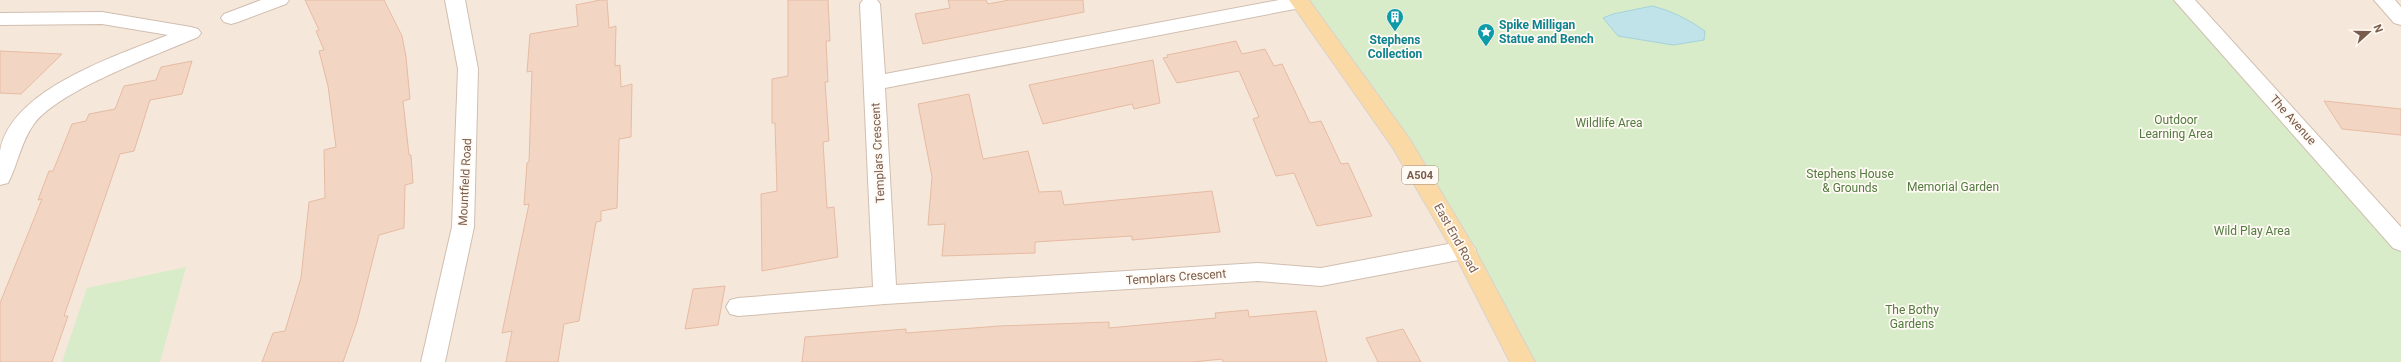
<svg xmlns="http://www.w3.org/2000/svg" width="2401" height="362" viewBox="0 0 2401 362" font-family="Roboto,sans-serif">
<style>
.residential{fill:#f5e8da}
.green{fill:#d8ecc9}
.water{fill:#bfe3e8;stroke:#a5d3da}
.building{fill:#f3d5c3;stroke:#e6bba3}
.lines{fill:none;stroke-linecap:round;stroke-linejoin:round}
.minor-casing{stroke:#d1beb0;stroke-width:2}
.major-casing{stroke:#dad1cd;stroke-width:2}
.minor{fill:#fff;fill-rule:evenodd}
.major{fill:#fbd9a5;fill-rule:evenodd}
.labels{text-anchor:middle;stroke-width:3.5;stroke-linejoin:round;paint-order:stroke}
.shield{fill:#fffaf3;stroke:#a28b7f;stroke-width:1}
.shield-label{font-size:11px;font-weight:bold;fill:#7a5c4d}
.culture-label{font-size:12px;font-weight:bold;fill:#0d838f;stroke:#fffaf3;text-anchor:start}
.park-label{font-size:12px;fill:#537a41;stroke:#fffaf3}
.street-label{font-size:12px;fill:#7a5c4d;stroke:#fffaf3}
</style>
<rect width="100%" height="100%" fill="#fdf6ec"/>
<g class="residential">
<polygon points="0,0 1300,0 1403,146 1522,362 0,362"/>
<polygon points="2182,0 2401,0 2401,242"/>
</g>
<g class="green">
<polygon points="1299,0 2181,0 2401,245 2401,362 1523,362 1464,250"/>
<polygon points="186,267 160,362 62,362 87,288"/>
</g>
<path class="water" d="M1652 6C1672 11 1688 19 1705 31L1704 40 1673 45 1618 36 1603 18 1613 14Z"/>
<g class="building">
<polygon points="305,0 384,0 402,36 406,57 410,99 403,101 409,155 411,155 413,183 405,185 404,228 379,235 357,322 343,362 262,362 273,333 285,331 301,278 309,202 325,198 324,150 336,147 328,86 319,51 324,50 316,31 319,30"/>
<polygon points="600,0 607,0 609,28 616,26 615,66 620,65 621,87 632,84 631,137 619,139 617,208 601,211 601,221 596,222 579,321 564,324 558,362 506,362 512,331 502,333 529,204 524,205 527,163 529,162 532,71 527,72 530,34 578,26 576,5"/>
<polygon points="788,0 828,0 830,41 826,41 828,82 825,82 829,141 823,142 827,208 834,207 838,257 762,271 761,194 777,191 775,123 772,123 772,79 788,76"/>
<polygon points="948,0 986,0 988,4 1009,0 1083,0 1084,12 923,44 915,14 950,8"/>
<polygon points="1236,41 1242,54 1265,49 1274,66 1282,64 1310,123 1321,121 1341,164 1348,163 1372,216 1317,226 1294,173 1276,176 1253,119 1259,117 1239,71 1177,83 1163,58 1168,57 1167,55"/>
<polygon points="0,51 62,54 21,94 0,93"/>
<polygon points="1153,60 1160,103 1134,109 1132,104 1043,124 1029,85"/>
<polygon points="192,61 182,94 150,100 134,151 120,154 64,316 68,316 52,362 0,362 0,303 42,199 38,200 49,171 53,171 72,124 86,121 89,114 115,109 124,86 156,80 161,67"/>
<polygon points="969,94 983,159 1028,151 1039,192 1061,191 1064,205 1212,191 1220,232 1132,240 1132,236 1035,242 1035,253 942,256 945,224 928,225 932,177 918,104"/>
<polygon points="2324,101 2401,109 2401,135 2342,129"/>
<polygon points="725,286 718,325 685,329 693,289"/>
<polygon points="1248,310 1249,317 1316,311 1327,362 1223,362 1222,359 1193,362 802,362 805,337 906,329 906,333 1000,326 1109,322 1109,328 1216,318 1215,313"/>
<polygon points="1403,329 1421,362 1378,362 1366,338"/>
</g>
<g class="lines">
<defs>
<g id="minor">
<polygon points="261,0 289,0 286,4 238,22 231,24 224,22 221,18 224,14"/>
<polygon points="445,0 465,0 478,69 474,227 445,362 421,362 452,227 458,69"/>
<polygon points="863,0 877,0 880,4 885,74 1279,0 1308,0 1310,2 1307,6 1300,8 885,88 896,285 1258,263 1321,268 1464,241 1472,244 1476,250 1472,256 1464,259 1321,286 1258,281 885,304 738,316 730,314 726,307 730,300 738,298 873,287 860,4"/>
<polygon points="2174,0 2195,0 2401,227 2401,251 2393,248"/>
<polygon points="2374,0 2395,0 2401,7 2401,25 2394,23"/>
<path d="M102 12 191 27 198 29 201 33 198 37C157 55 59 90 34 124 21 141 18 164 8 183L0 185C0 174 0 162 0 151 11 89 116 56 168 35L102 24 0 25V13Z"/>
</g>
<polygon id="major" points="1289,0 1309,0 1409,138 1472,244 1535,362 1510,362 1454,253 1393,148"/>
</defs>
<use href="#minor" class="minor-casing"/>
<use href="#major" class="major-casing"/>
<use href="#minor" class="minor"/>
<use href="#major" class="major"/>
</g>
<defs>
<symbol id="building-pin" viewBox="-11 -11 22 30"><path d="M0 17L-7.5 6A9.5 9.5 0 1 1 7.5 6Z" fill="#0f9aa8" stroke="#fffaf3"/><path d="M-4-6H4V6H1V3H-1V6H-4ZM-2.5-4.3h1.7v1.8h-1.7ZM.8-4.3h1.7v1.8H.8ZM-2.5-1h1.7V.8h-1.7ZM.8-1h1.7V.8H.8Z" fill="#fff"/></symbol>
<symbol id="sight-pin" viewBox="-11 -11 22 30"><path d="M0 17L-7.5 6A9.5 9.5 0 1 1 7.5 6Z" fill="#0f9aa8" stroke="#fffaf3"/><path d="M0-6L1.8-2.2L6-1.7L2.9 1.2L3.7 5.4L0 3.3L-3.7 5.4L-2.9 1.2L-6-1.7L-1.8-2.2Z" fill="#fff"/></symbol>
</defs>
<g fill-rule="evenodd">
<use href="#building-pin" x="1385" y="7" width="20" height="27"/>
<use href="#sight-pin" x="1476" y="22" width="20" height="27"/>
</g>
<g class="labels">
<rect class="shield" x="1402" y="166" width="36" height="18" rx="3"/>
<g class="shield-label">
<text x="1420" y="179">A504</text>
</g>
<g class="culture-label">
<text x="1499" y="29">Spike Milligan<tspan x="1499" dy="14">Statue and Bench</tspan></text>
<text x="1395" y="44" text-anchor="middle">Stephens<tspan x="1395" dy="14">Collection</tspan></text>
</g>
<g class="park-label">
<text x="2176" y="124">Outdoor<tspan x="2176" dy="14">Learning Area</tspan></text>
<text x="1609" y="127">Wildlife Area</text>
<text x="1850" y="178">Stephens House<tspan x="1850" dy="14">&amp; Grounds</tspan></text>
<text x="1953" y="191">Memorial Garden</text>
<text x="2252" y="235">Wild Play Area</text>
<text x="1912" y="314">The Bothy<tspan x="1912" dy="14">Gardens</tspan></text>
</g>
<g class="street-label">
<text transform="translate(2293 120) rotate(48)" y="4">The Avenue</text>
<text transform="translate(878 153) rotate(-93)" y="4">Templars Crescent</text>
<text transform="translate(465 182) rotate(-87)" y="4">Mountfield Road</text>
<text transform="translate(1456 238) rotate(61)" y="4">East End Road</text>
<text transform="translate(1176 277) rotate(-4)" y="4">Templars Crescent</text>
</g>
</g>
<g transform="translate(2369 32) rotate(69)" stroke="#fffaf3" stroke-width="3" paint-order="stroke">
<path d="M0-3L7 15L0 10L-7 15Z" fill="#7a5c4d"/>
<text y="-6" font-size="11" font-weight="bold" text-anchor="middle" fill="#7a5c4d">N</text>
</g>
</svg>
